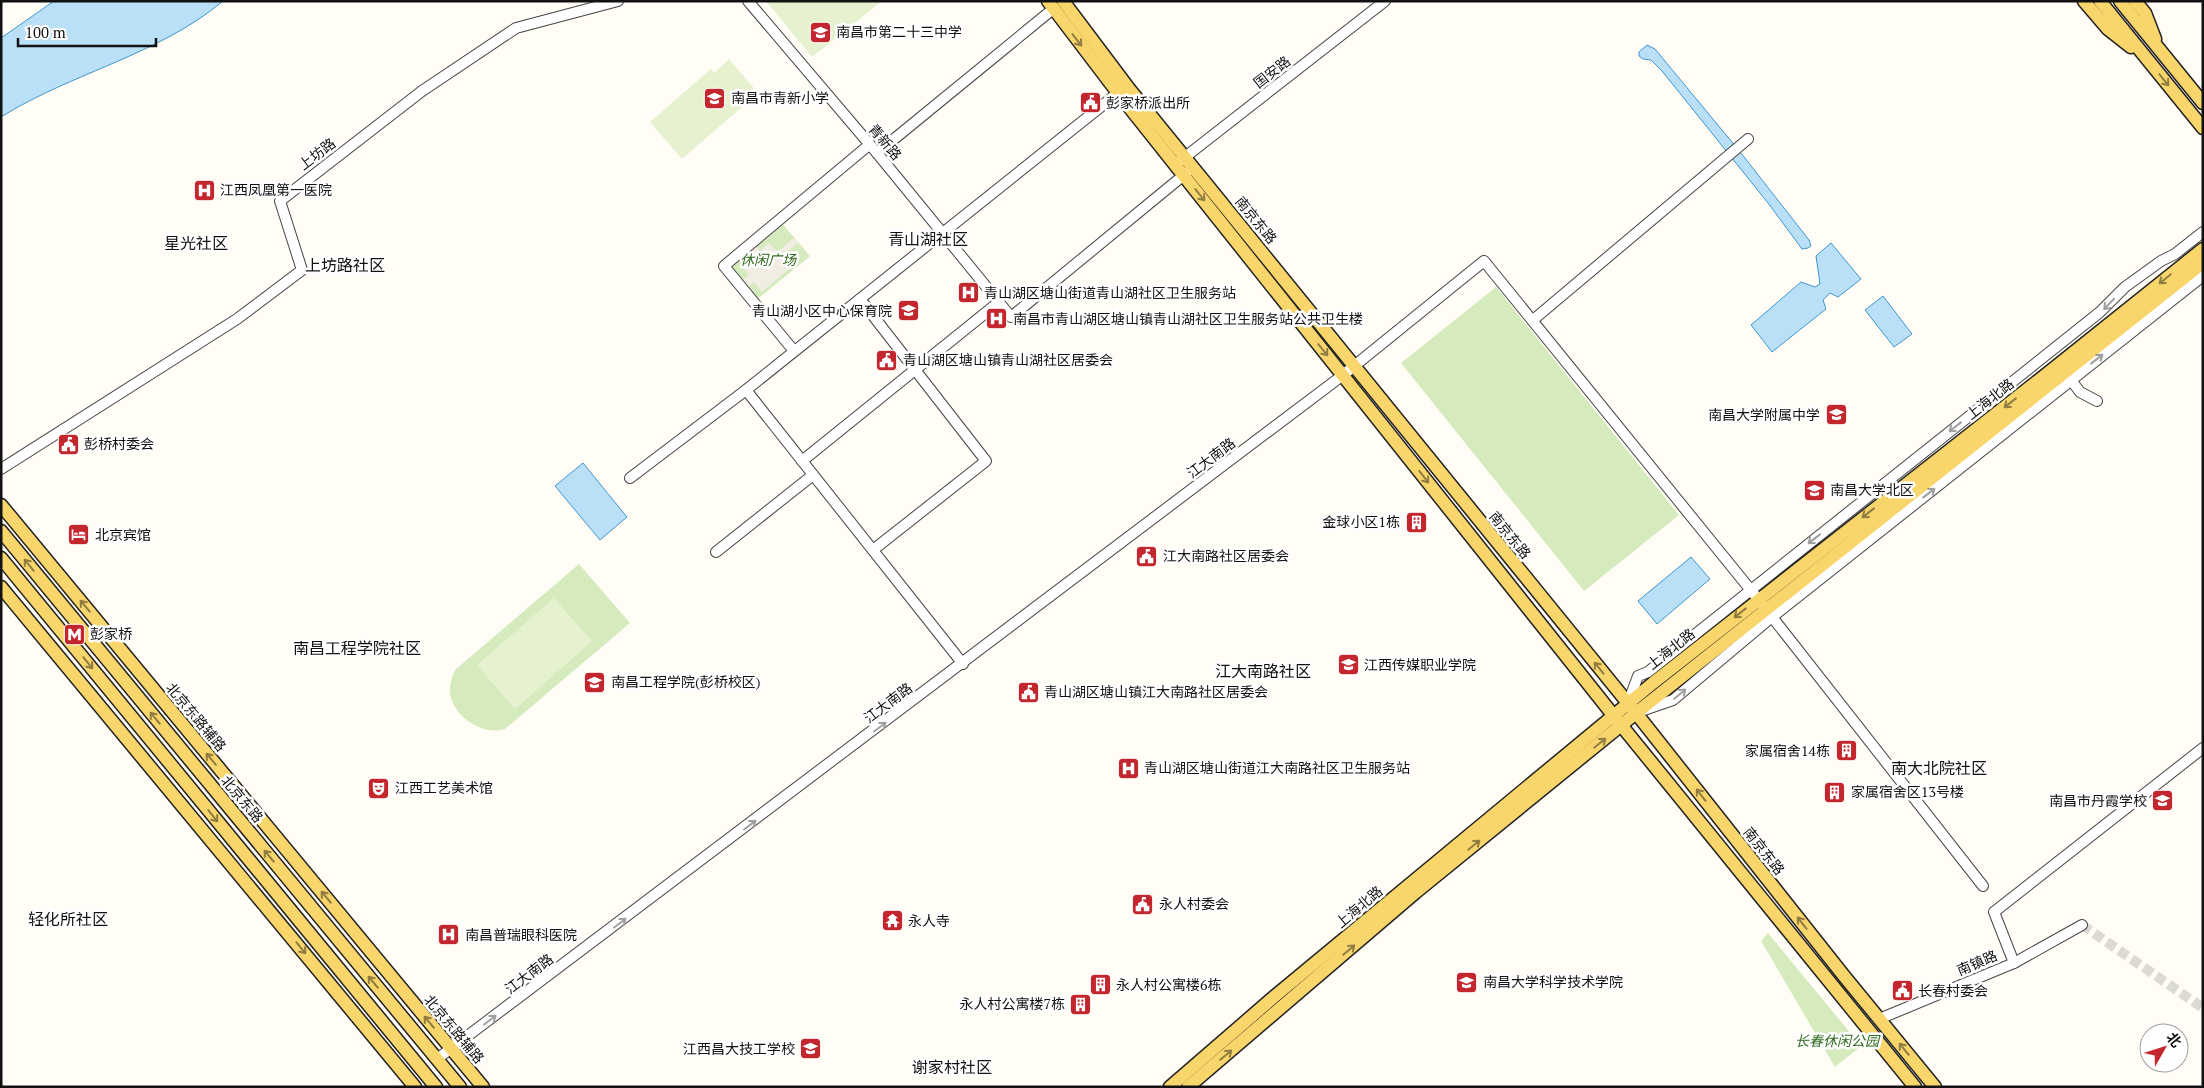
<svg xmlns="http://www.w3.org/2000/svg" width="2204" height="1088" viewBox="0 0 2204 1088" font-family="'PT Serif','Noto Sans SC',serif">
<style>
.green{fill:#d5ebbd}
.pitch{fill:#e6f2cf}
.plaza{fill:#f1ede2}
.water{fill:#b9e0f7;stroke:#3f96cf}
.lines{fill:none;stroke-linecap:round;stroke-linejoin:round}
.minor-tunnel{stroke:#dbdad3;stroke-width:10;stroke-dasharray:10 5;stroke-linecap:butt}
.minor-casing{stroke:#444;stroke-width:12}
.major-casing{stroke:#222;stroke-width:15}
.minor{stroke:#fff;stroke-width:10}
.major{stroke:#f9d66b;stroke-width:12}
.oneway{stroke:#917d42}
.oneway2{stroke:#a0a0a0}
.labels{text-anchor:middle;stroke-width:5;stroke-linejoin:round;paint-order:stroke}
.poi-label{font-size:14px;fill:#111;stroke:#fff;text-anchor:start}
.street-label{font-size:14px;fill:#111;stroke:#fff}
.park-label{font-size:14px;font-style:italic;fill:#2f6b1f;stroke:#fff}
.quarter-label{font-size:16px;fill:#111;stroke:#fff}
</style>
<rect width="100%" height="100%" fill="#fffdf5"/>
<g class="green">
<polygon points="779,220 810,256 754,302 724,266"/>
<polygon points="1496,287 1679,515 1584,591 1401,363"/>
<path d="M579 564 630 623 505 729C483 736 453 717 450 693 449 685 452 678 455 670Z"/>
<polygon points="1768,933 1861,1046 1835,1067 1761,941"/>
</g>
<g class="pitch">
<polygon points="766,1 882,1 812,57"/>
<polygon points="729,59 758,93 682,159 650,122 711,69 714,73"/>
<polygon points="554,598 592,641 515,709 477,665"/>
</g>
<polygon class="plaza" points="794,238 798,243 781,257 790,268 762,292 754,282 746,289 740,282 749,275 742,266 755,255 748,246 752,242 760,251 769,243 777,252"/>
<g class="water">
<path d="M54 1H223C159 55 71 73 1 117V38Z"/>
<polygon points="1647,45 1655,49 1741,153 1809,240 1811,246 1808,248 1802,249 1768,203 1662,71 1651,60 1643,59 1639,56 1639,52"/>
<polygon points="1831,243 1861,279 1838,297 1830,293 1823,300 1826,309 1772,352 1751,325 1801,282 1815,287 1820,284 1816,256"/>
<polygon points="1883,296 1912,334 1894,347 1865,310"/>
<polygon points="583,463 627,517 600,540 555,486"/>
<polygon points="1691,557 1710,579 1657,624 1638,601"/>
</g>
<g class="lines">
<polyline class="minor-tunnel" points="2082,925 2203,1008"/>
<defs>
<g id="minor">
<polyline points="748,1 877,153 1011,317 1190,170"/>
<polyline points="877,153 1053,9"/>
<polyline points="1180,161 1385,1"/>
<polyline points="860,299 986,461 873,550"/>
<polyline points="1533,320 1748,139"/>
<polyline points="794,351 724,266 869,145"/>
<polyline points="2068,376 2080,392 2097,401"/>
<polyline points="802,461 999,302"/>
<polyline points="1,469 237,319 302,270 280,201 422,91 516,28 618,1"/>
<polyline points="630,478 746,390"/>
<polyline points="716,552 813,475"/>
<polyline points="963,664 746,390 1118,93"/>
<polyline points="1628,703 1638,676 1648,672 2100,312 2125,287 2161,261 2175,254 2203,232"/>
<polyline points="1641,711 1673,700 1772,617 2203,276"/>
<polyline points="2014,963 1994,912 2203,748"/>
<polyline points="1879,1019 2014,963 2082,925"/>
<polyline points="437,1059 1343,375 1484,261 1758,599 1983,886"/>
</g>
<g id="major">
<polyline points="1048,1 1118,93 1621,725 1915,1087"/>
<polyline points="1063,1 1130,90 1636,713 1844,976 1935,1087"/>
<polyline points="2084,1 2108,29 2131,47"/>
<polyline points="2100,1 2203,128"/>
<polyline points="2120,1 2203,103"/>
<polyline points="2135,1 2145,13 2155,39"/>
<polyline points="1,505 483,1087"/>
<polyline points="1,531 460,1087"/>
<polyline points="1,558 436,1087"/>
<polyline points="1,587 415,1087"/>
<polyline points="1170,1087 1275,996 1653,683 2048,373 2203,249"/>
<polyline points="1188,1087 1416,892 1636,713 2203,263"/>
</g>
</defs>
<use href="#minor" class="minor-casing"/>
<use href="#major" class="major-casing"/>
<use href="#minor" class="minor"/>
<use href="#major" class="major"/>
</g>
<defs><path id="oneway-shaft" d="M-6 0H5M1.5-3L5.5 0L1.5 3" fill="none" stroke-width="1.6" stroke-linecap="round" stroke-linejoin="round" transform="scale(1.25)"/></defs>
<g class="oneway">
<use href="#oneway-shaft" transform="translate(1077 40) rotate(52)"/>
<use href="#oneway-shaft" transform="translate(2164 80) rotate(51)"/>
<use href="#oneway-shaft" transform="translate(1200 195) rotate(51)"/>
<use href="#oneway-shaft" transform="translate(2165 279) rotate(141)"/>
<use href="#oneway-shaft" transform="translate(1323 350) rotate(51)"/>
<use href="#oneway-shaft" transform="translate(2010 403) rotate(142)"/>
<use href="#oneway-shaft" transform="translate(1424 477) rotate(52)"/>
<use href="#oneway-shaft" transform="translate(1868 513) rotate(142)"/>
<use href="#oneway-shaft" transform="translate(29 565) rotate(-129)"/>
<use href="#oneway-shaft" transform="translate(85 606) rotate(-130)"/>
<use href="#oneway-shaft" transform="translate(1740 613) rotate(142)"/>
<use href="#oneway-shaft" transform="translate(88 663) rotate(51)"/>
<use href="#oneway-shaft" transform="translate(1599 668) rotate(-129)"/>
<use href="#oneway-shaft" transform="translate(155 718) rotate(-130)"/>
<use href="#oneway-shaft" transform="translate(1600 743) rotate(-39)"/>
<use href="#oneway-shaft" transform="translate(211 759) rotate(-130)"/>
<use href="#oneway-shaft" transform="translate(1701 795) rotate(-128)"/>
<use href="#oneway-shaft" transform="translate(213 816) rotate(51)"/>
<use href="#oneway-shaft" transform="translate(1474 845) rotate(-39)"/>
<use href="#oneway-shaft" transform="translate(269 856) rotate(-130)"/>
<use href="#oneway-shaft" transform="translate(326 897) rotate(-130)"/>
<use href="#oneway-shaft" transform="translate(1802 923) rotate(-128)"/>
<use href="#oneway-shaft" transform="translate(301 948) rotate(51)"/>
<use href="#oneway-shaft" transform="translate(1349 950) rotate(-40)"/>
<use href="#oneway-shaft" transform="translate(373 982) rotate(-130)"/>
<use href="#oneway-shaft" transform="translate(429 1022) rotate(-130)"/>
<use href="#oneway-shaft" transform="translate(1904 1049) rotate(-129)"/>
<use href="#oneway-shaft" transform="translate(1226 1055) rotate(-40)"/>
</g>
<g class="oneway2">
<use href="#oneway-shaft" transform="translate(2109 304) rotate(134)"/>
<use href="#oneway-shaft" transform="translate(2097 359) rotate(-38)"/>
<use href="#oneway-shaft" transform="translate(1955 427) rotate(142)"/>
<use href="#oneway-shaft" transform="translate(1929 493) rotate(-38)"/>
<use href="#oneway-shaft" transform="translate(1814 539) rotate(142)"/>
<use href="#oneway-shaft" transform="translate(1680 694) rotate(-40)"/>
<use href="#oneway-shaft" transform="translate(880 727) rotate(-37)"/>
<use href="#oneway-shaft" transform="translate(750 825) rotate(-37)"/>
<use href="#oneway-shaft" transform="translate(620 923) rotate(-37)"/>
<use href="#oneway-shaft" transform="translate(490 1020) rotate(-37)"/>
</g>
<defs>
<symbol id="school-square" viewBox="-11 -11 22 22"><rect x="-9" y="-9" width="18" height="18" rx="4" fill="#c4262e" stroke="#fff"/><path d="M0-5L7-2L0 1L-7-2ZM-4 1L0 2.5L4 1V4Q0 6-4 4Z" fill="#fff"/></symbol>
<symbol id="civic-square" viewBox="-11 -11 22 22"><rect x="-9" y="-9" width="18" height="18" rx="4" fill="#c4262e" stroke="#fff"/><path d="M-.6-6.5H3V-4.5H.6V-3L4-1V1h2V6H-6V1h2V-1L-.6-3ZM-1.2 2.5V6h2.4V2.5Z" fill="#fff"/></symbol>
<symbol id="hospital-square" viewBox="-11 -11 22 22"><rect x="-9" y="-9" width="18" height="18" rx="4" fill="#c4262e" stroke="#fff"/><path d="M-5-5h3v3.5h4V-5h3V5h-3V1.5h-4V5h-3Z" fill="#fff"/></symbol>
<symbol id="university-square" viewBox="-11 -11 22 22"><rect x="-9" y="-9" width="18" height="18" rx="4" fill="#c4262e" stroke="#fff"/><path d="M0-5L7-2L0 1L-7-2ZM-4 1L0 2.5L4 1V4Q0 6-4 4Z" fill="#fff"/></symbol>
<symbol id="building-square" viewBox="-11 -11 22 22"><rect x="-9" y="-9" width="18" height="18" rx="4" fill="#c4262e" stroke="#fff"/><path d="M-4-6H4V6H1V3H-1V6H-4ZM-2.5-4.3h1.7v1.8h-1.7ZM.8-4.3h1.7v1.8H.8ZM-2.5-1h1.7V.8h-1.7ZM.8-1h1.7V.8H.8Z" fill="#fff"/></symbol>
<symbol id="hotel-square" viewBox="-11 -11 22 22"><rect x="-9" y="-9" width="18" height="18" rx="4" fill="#c4262e" stroke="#fff"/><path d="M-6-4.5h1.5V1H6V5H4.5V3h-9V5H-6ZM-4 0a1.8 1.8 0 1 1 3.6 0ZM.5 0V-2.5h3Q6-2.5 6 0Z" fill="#fff"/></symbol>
<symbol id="metro-square" viewBox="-11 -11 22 22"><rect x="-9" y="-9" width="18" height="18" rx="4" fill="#c4262e" stroke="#fff"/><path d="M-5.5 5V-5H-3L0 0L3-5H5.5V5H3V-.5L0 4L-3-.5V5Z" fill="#fff"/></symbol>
<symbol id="theatre-square" viewBox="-11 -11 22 22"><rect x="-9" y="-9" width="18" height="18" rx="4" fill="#c4262e" stroke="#fff"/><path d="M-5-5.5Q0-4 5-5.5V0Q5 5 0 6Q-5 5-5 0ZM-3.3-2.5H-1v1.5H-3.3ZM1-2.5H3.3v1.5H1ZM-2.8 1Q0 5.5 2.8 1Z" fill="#fff"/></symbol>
<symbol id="temple-square" viewBox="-11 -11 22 22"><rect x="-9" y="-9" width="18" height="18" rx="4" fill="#c4262e" stroke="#fff"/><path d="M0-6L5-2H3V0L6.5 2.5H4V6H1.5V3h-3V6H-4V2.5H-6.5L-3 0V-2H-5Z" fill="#fff"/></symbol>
</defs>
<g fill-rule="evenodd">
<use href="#school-square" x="808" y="20" width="25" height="25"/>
<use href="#school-square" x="702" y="86" width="25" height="25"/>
<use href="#civic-square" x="1078" y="90" width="25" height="25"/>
<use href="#hospital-square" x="192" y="178" width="25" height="25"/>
<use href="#hospital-square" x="956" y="280" width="25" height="25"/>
<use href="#school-square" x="896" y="298" width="25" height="25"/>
<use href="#hospital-square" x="984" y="306" width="25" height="25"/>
<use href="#civic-square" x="874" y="348" width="25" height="25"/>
<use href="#school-square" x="1824" y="402" width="25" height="25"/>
<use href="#civic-square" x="56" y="432" width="25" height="25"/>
<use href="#university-square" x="1802" y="478" width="25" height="25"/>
<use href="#building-square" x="1404" y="510" width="25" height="25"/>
<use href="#hotel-square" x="66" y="522" width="25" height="25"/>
<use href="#civic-square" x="1134" y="544" width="25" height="25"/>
<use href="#metro-square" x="62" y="622" width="25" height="25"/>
<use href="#school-square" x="1336" y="652" width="25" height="25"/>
<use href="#university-square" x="582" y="670" width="25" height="25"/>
<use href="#civic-square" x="1016" y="680" width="25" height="25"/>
<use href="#building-square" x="1834" y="738" width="25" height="25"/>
<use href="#hospital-square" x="1116" y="756" width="25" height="25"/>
<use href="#theatre-square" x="366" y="776" width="25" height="25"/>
<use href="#building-square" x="1822" y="780" width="25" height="25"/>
<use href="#school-square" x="2150" y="788" width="25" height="25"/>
<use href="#civic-square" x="1130" y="892" width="25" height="25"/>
<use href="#temple-square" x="880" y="908" width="25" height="25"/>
<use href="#hospital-square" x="436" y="922" width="25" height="25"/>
<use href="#university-square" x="1454" y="970" width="25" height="25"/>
<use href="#building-square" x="1088" y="972" width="25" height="25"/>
<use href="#civic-square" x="1890" y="978" width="25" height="25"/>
<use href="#building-square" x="1068" y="992" width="25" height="25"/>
<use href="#school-square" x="798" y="1036" width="25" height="25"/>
</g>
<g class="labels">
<g class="poi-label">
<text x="836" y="37">南昌市第二十三中学</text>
<text x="731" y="103">南昌市青新小学</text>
<text x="1106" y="108">彭家桥派出所</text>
<text x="220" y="195">江西凤凰第一医院</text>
<text x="984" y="298">青山湖区塘山街道青山湖社区卫生服务站</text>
<text x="892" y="316" text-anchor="end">青山湖小区中心保育院</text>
<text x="1013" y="324">南昌市青山湖区塘山镇青山湖社区卫生服务站公共卫生楼</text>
<text x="903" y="365">青山湖区塘山镇青山湖社区居委会</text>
<text x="1820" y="420" text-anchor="end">南昌大学附属中学</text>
<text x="84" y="449">彭桥村委会</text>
<text x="1830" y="495">南昌大学北区</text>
<text x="1400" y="527" text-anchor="end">金球小区1栋</text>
<text x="95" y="540">北京宾馆</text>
<text x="1163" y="561">江大南路社区居委会</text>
<text x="90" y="639">彭家桥</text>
<text x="1364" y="670">江西传媒职业学院</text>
<text x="611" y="687">南昌工程学院(彭桥校区)</text>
<text x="1044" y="697">青山湖区塘山镇江大南路社区居委会</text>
<text x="1830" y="756" text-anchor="end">家属宿舍14栋</text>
<text x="1144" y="773">青山湖区塘山街道江大南路社区卫生服务站</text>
<text x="395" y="793">江西工艺美术馆</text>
<text x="1851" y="797">家属宿舍区13号楼</text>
<text x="2147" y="806" text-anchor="end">南昌市丹霞学校</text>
<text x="1159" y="909">永人村委会</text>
<text x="908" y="926">永人寺</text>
<text x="465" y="940">南昌普瑞眼科医院</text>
<text x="1483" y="987">南昌大学科学技术学院</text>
<text x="1116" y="990">永人村公寓楼6栋</text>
<text x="1918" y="996">长春村委会</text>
<text x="1065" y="1009" text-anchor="end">永人村公寓楼7栋</text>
<text x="795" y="1054" text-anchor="end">江西昌大技工学校</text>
</g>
<g class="street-label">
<text transform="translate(1272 72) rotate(-38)" y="5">国安路</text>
<text transform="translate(885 142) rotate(50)" y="5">青新路</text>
<text transform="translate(317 154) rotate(-37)" y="5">上坊路</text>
<text transform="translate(1256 220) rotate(51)" y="5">南京东路</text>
<text transform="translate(1990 399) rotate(-38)" y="5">上海北路</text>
<text transform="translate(1211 458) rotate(-37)" y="5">江大南路</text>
<text transform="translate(1510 535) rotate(51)" y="5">南京东路</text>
<text transform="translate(1671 649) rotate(-38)" y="5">上海北路</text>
<text transform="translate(888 703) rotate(-37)" y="5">江大南路</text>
<text transform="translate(196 717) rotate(50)" y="5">北京东路辅路</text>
<text transform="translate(242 799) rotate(50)" y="5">北京东路</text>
<text transform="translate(1764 851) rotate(52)" y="5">南京东路</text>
<text transform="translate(1359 907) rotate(-40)" y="5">上海北路</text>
<text transform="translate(1977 963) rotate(-23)" y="5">南镇路</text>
<text transform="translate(529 974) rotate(-37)" y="5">江大南路</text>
<text transform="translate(454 1029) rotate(50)" y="5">北京东路辅路</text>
</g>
<g class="park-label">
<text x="768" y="265">休闲广场</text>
<text x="1837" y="1046">长春休闲公园</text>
</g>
<g class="quarter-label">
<text x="928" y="245">青山湖社区</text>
<text x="196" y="249">星光社区</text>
<text x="345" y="271">上坊路社区</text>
<text x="357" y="654">南昌工程学院社区</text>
<text x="1263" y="677">江大南路社区</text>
<text x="1939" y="774">南大北院社区</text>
<text x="68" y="925">轻化所社区</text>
<text x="952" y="1073">谢家村社区</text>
</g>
</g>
<rect width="2204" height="1088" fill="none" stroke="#111111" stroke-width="5"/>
<g transform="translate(2164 1048) rotate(51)"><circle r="24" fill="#ffffff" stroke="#a0a0a0"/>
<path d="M0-4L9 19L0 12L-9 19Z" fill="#c4262e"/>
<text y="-8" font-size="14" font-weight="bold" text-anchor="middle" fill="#111111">北</text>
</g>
<path d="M18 38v8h138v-8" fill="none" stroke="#111111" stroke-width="2.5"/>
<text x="25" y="38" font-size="15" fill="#111111" stroke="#ffffff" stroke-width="4" paint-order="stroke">100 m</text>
</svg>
